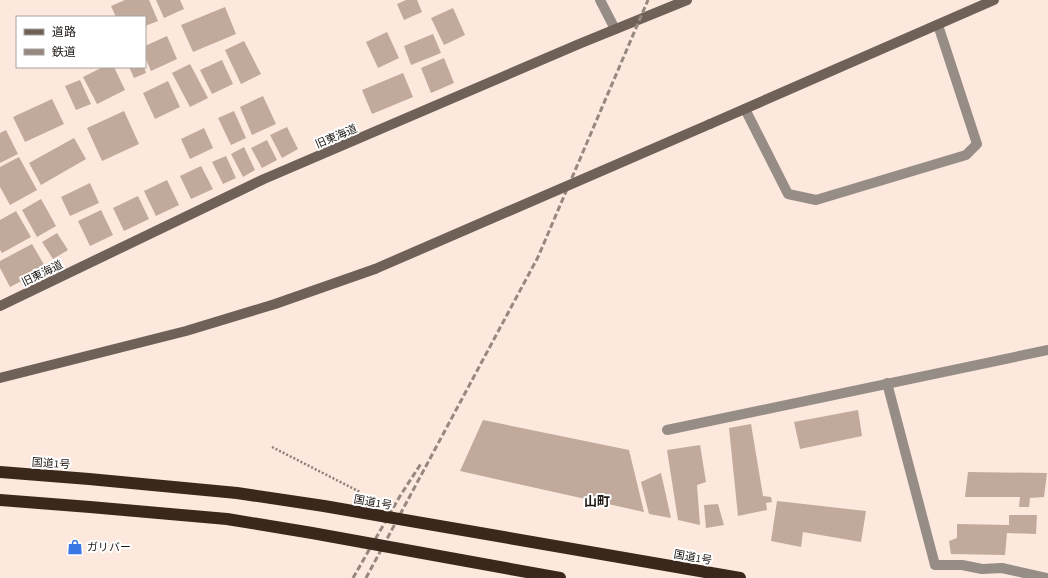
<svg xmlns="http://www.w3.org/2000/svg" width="1048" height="578" viewBox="0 0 1048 578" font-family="'Source Sans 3','Noto Sans JP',sans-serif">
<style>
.building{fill:#c1aa9c}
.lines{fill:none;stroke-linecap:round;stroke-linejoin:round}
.path{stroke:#8c7e76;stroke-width:2.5;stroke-dasharray:2 2;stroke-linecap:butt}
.street{stroke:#978d87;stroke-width:10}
.secondary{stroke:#6f6058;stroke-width:10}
.rail{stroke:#96887f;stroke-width:3;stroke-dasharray:6 3;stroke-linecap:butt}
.secondary-bridge{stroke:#6f6058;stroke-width:10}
.highway-bridge{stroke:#3a281c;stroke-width:12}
.labels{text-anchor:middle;stroke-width:4;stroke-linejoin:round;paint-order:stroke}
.street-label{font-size:11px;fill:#1e1611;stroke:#fff}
.poi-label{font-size:11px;fill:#1e1611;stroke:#fff;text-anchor:start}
.quarter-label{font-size:13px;font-weight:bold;fill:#1e1611;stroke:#fff}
</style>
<rect width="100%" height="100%" fill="#fce8dc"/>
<g class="building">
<polygon points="125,0 149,0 158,21 145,26 145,17 116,17 111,6"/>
<polygon points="156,0 180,0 184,9 164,18"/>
<polygon points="406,0 417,0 422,12 404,20 397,4"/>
<polygon points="225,7 236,34 193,52 181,25"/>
<polygon points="453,8 465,35 444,45 431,18"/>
<polygon points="387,32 399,58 378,68 366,42"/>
<polygon points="433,34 441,53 411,65 404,46"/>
<polygon points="167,36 177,59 151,71 145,57 145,46"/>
<polygon points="244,41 261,74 241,84 225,50"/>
<polygon points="444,58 454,83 431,93 421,68"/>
<polygon points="222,60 233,84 212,94 200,70"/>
<polygon points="190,64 208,98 190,107 172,73"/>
<polygon points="103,67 114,67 125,90 97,104 83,77"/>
<polygon points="129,67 144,67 146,73 134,78"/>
<polygon points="403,73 413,97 372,114 362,90"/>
<polygon points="80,80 91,104 76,110 65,86"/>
<polygon points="168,81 180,107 155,119 143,93"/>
<polygon points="263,96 276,124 252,135 240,107"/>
<polygon points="52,99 64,124 25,142 13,117"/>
<polygon points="124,111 139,144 102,161 87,128"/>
<polygon points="234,111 246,138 231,145 218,118"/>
<polygon points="287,127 298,149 282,158 270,135"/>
<polygon points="204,128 213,148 190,159 181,139"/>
<polygon points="6,130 18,154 0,163 0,133"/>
<polygon points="74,138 86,159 41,185 29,163"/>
<polygon points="267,140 277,160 262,168 251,148"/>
<polygon points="244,147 255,170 243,177 231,154"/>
<polygon points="226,156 236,178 223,184 212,162"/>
<polygon points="19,157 37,190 10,205 0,187 0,167"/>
<polygon points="201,166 213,189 191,199 180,176"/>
<polygon points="167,180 179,205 156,216 144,191"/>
<polygon points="90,183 99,203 70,216 61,197"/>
<polygon points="138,196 149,219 124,231 113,208"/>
<polygon points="41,199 56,226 37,237 22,210"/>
<polygon points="101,210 113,235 90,246 78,221"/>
<polygon points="16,211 31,237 2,253 0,250 0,220"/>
<polygon points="57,233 68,250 53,259 42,242"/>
<polygon points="32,244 46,268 10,287 0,268 0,261"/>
<polygon points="858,410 862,436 800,449 794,422"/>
<polygon points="483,420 629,450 644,512 460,471"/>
<polygon points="751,424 763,496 771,497 772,502 766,503 767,510 738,516 729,428"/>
<polygon points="700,445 706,482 697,485 700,525 678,520 667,450"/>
<polygon points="968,472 1047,473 1044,497 1030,498 1029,507 1019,507 1020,497 965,497"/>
<polygon points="661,473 671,518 649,514 641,482"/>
<polygon points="777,501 866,511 861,542 803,532 801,547 771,541"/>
<polygon points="718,504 724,525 706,528 704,505"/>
<polygon points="1009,515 1037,515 1036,534 1007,533 1005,555 951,554 949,541 957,538 957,524 1009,525"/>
</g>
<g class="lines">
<polyline class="path" points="272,447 360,492"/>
<g class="street">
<polyline points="600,0 615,29"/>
<polyline points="745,109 788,194 816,200 966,155 977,144 938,25"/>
<polyline points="887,383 935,565 962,565 982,569 1002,568 1046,578"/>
<polyline points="667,430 1048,350"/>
</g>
<g class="secondary">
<polyline points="710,124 994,0"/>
<polyline points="0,306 264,179 579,44 687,0"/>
<polyline points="0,378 186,331 275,304 375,269"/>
</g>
<g class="rail">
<polyline points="353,578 400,496 422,462"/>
<polyline points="366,578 538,257 648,0"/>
</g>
<polyline class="secondary-bridge" points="375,269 710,124"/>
<g class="highway-bridge">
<polyline points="0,472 89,479 237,493 324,506 740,578"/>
<polyline points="0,500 90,507 227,519 312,533 560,578"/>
</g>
</g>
<defs>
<symbol id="shop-bare" viewBox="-9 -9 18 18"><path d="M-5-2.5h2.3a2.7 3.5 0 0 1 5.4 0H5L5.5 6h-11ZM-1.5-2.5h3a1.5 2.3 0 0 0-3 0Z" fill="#3977e5" stroke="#fff" stroke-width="2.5" paint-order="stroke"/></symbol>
</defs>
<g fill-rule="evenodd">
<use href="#shop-bare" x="64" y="536" width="22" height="22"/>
</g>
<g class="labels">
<g class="street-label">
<text transform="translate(336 136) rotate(-23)" y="4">旧東海道</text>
<text transform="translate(42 273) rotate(-26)" y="4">旧東海道</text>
<text transform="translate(51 463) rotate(4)" y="4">国道1号</text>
<text transform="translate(373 502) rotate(10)" y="4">国道1号</text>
<text transform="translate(693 557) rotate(10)" y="4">国道1号</text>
</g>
<g class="poi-label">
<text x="87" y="551">ガリバー</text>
</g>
<g class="quarter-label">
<text x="597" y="506">山町</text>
</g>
</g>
<rect x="16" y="16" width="130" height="52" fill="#ffffff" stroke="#a5a2a0"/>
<rect x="24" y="29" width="20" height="6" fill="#6f6058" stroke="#a5a2a0"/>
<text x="52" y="36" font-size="12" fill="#1e1611">道路</text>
<rect x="24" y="49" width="20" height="6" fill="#96887f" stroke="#a5a2a0"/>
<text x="52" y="56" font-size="12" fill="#1e1611">鉄道</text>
</svg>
